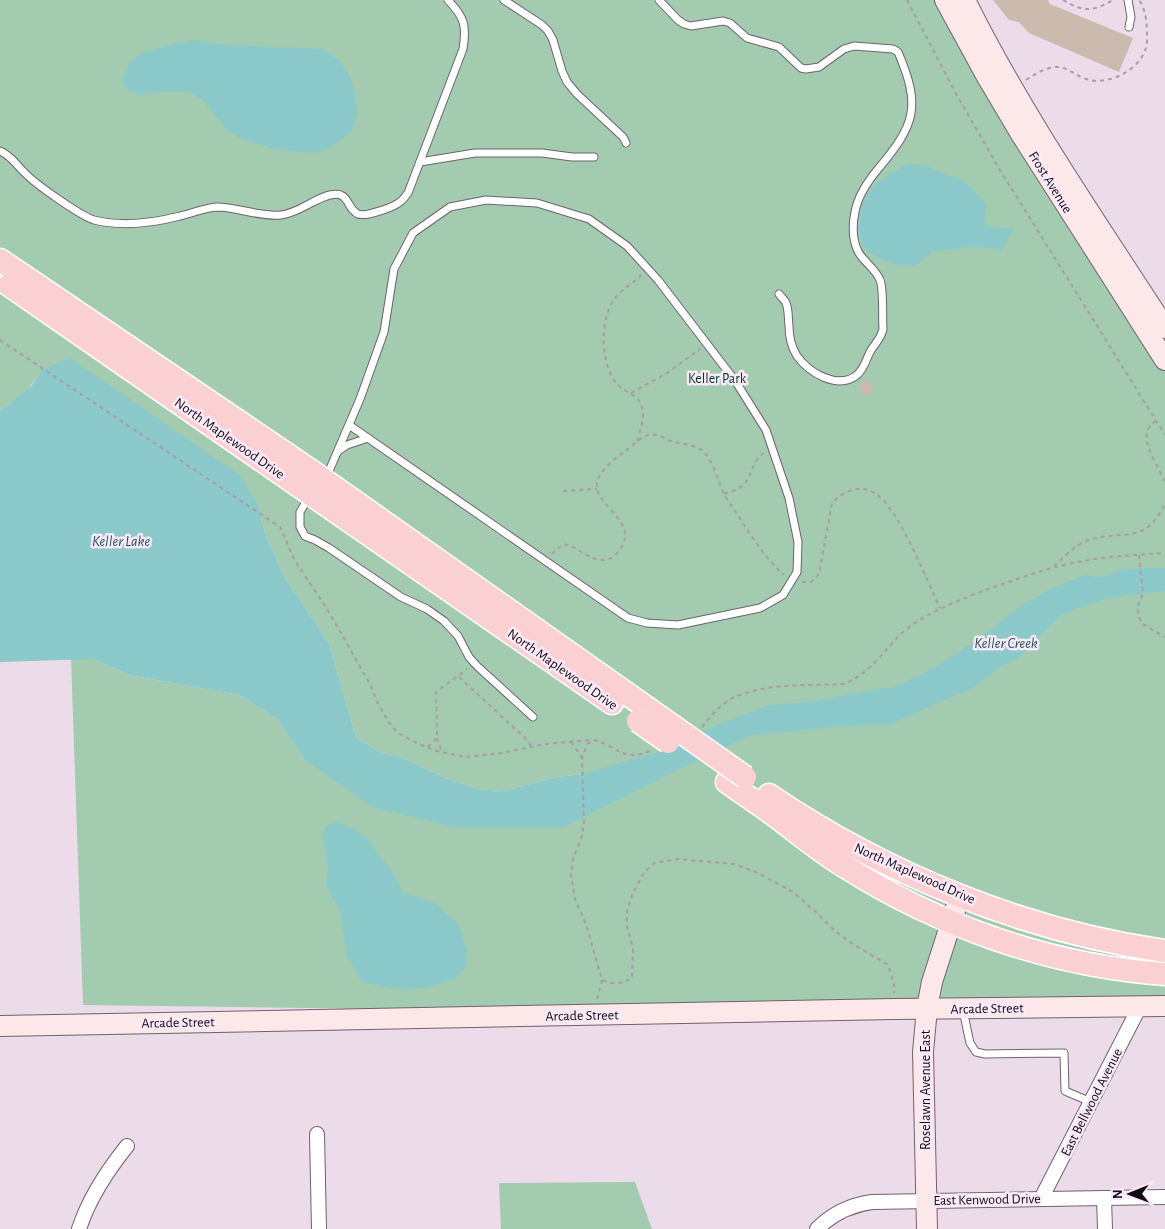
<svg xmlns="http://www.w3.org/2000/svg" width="1165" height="1229" viewBox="0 0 1165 1229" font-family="'Alegreya Sans',sans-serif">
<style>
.green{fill:#a2cbaf}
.water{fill:#8bc9ca}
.building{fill:#cbbbae}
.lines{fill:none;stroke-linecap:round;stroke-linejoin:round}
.lane-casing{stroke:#70626f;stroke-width:9}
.street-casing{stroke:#70626f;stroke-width:16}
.secondary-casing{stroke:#70626f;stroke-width:22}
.primary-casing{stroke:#fff;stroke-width:25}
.path{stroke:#a99ca7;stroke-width:2;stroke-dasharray:4 4;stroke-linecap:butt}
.lane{stroke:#fff;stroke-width:7}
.street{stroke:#fff;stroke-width:14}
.secondary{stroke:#fde8e9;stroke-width:20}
.primary{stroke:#fad0d3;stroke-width:22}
.primary-bridge-casing{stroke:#fff;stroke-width:25;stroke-linecap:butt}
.primary-bridge{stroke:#fad0d3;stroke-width:22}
.labels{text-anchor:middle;stroke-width:5;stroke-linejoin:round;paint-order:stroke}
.street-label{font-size:14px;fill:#120c11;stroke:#fae9f8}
.park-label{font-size:14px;fill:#00391d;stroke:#fae9f8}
.water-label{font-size:15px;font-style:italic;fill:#1d5355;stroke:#fae9f8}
</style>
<rect width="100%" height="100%" fill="#ecdcea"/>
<g class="green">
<path d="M0 0H943L1041 181 1165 370V998L455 1010 83 1005 71 658 94 659 129 675 239 695 277 719 304 759 454 827 583 774 556 777 504 791 478 789 446 778 398 756 382 753 356 737 329 643 285 578 265 533 258 505 42 370C31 387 18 401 0 410Z"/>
<polygon points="635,1182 652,1229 501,1229 499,1183"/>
</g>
<g class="water">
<polygon points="192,40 226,45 323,49 340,61 351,79 355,97 357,114 352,130 336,144 320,152 306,153 276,149 242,139 226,129 202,99 189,92 169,91 138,95 128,90 122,81 130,61 144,52"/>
<path d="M909 164 926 166 964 181 986 203 985 226 1014 229 1001 250 974 246 932 252 916 266C906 265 894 265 885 261 877 258 865 250 861 242 854 227 862 198 873 187 884 177 895 170 909 164Z"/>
<path d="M70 358 241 476 258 505 265 533 285 578 329 643 356 737 382 753 398 756 446 778 478 789 504 791 556 777 583 774 659 752 723 722 770 705 809 702 878 689 892 688 926 672 952 657 993 628 1020 606 1045 592 1086 574C1105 583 1111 570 1128 569 1141 568 1153 568 1165 568V591L1127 595 1100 600 1061 615 1017 659 1000 667 969 691 955 695 891 724 832 727 749 736 683 767 564 827H454L372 807 304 759 277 719 239 695 129 675 94 659 0 662V410L9 405 32 385 42 370Z"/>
<polygon points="336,822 354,829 368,839 379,856 393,872 403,893 434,902 459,925 467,951 466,967 452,980 423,988 401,990 362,982 347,956 340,912 327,887 328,867 323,838 325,827"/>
</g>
<g class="building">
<polygon points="993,0 1048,0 1050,4 1133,38 1119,72 1029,33 1019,22 1009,20"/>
<circle cx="866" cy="388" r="7"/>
</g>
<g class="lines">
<defs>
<g id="lane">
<polyline points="504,0 542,25 548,31 553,40 562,71 567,82 577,94 623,137 626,143"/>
<path d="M659 0 678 20 684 24 691 26 723 21 730 23 747 38 779 47 801 68 806 69 819 67 844 49 854 46 893 49 898 52C921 106 916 124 878 169 868 181 858 195 855 212 852 226 852 244 861 256 867 264 876 270 880 280 884 289 882 318 883 329 881 339 875 343 870 352 866 360 864 369 857 375 838 390 809 373 797 356 792 348 789 336 789 326 788 319 789 310 786 303 785 300 781 297 779 294"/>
<polyline points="1128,0 1131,17 1129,27"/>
<path d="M0 151C12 156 16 165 25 173 35 184 81 216 94 220 122 227 153 223 180 216 193 213 204 208 217 207 237 207 259 217 281 215 299 213 313 199 330 195 350 190 346 209 358 214 366 217 395 207 401 201 404 199 406 195 408 193L463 49C467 25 464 17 448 0"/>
<polyline points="420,162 475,153 542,153 572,157 594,157"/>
<polyline points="338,451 347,445 368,438"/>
<polyline points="326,478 360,399 384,332 394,269 413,233 450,207 486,200 537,203 589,219 627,246 658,280 736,382 766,430 789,498 798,542 797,572 783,595 760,608 678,625 647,623 628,618 349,425"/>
<polyline points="309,497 300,512 300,527 305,536 315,540 329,548 401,597 427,609 444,621 458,636 469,657 477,666 533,717"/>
<polyline points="963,1010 970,1043 976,1052 985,1054 1064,1053 1065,1091 1091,1102"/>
</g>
<g id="street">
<polyline points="317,1134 319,1229"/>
<polyline points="1104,1198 1105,1229"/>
<polyline points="1041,1199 1140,1006"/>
<path d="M79 1229C89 1198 107 1171 127 1146"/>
<path d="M817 1229C833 1213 850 1205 872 1202L1165 1197"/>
</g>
<g id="secondary">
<polyline points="945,0 987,77 1019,131 1165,360"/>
<path d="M965 0C1022 115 1096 221 1165 328"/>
<polyline points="0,1026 894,1009 1165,1006"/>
<polyline points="927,1229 923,1052 927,1008 932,982 960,895"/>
</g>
<g id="primary">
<polyline points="0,260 310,470 657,715"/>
<polyline points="9,285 612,703"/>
<path d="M727 782C742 793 758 803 774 815 797 832 819 851 844 866 940 927 1052 966 1165 974"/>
<path d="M769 795C884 873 1026 932 1165 951"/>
</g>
</defs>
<use href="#lane" class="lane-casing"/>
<use href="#street" class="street-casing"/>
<use href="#secondary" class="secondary-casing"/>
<use href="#primary" class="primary-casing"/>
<g class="path">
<polyline points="907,0 955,92 1000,170 1165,435"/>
<path d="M1063 0C1083 12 1093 12 1113 0"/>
<path d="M1026 80C1035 74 1043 69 1054 67 1067 66 1074 75 1086 79 1110 87 1146 67 1147 41 1147 27 1147 11 1139 0"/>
<polyline points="0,340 280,527 294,559 329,612 371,686 378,704 390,724 398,733 419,744 437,751 465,757 501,753 545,744 592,740"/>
<polyline points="631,393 667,373 700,349"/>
<path d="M1156 421C1133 434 1159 466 1165 482"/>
<path d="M637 441C640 432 645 417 642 407 639 395 626 393 618 385 600 366 599 319 615 298 622 289 633 284 641 275"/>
<polyline points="563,491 597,489"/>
<path d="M724 494C760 484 743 468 765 452"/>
<path d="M552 554 563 544C578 546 588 561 605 560 610 560 615 556 618 552 643 522 593 506 597 483 599 471 614 459 624 452 633 446 644 432 657 435 661 436 666 439 671 441 680 444 691 444 700 449 712 456 718 481 723 492 727 500 733 508 738 515 751 536 765 558 784 575"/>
<polyline points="1139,555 1143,593 1137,608 1141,623 1165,637"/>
<path d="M1054 566C1065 556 1078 542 1092 539 1128 530 1145 544 1165 504"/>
<path d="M802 582H811L819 574 832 503C843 491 861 483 876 494 899 509 927 581 940 608"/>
<polyline points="459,677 524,737 531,746"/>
<path d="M702 727C710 717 718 707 729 700 763 682 806 686 843 684 875 673 888 640 915 623 945 604 979 592 1012 581 1034 573 1056 566 1078 562 1107 556 1136 555 1165 553"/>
<polyline points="437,738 442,752"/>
<polyline points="571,742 582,758"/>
<polyline points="428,747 437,738 436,692 467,669"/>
<path d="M650 751C624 762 617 747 595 740L587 744 582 759 584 822 582 836 573 859 571 875 575 899 586 924 602 980C614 985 621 984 632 978L633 948 627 926V911L632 895 644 873 654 863 678 859 734 864 758 873 793 892 817 913 832 928 848 941 888 965 894 983V993"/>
<polyline points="597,999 602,980"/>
</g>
<use href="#lane" class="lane"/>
<use href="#street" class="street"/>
<use href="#secondary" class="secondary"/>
<use href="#primary" class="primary"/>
<defs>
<g id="primary-bridge">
<polyline points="657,715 745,777"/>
<polyline points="638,721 668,742"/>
</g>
</defs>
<use href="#primary-bridge" class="primary-bridge-casing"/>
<use href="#primary-bridge" class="primary-bridge"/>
</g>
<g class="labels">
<g class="street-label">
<text transform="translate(1051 182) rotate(58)" y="5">Frost Avenue</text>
<text transform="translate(230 438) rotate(35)" y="5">North Maplewood Drive</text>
<text transform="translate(563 669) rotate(35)" y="5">North Maplewood Drive</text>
<text transform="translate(915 873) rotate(24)" y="5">North Maplewood Drive</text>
<text transform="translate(987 1008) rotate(-1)" y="5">Arcade Street</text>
<text transform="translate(582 1015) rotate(-1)" y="5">Arcade Street</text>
<text transform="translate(178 1022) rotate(-1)" y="5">Arcade Street</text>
<text transform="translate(925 1090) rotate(-90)" y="5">Roselawn Avenue East</text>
<text transform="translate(1091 1102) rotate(-63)" y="5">East Bellwood Avenue</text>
<text transform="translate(987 1199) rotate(-1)" y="5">East Kenwood Drive</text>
</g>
<g class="park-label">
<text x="717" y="383">Keller Park</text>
</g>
<g class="water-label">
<text x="121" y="546">Keller Lake</text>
<text x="1006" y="648">Keller Creek</text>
</g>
</g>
<g transform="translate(1130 1194) rotate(269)" stroke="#fae9f8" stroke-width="4" paint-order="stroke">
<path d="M0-4L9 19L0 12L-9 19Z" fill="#120c11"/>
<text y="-8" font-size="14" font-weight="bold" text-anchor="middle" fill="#120c11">N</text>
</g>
</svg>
